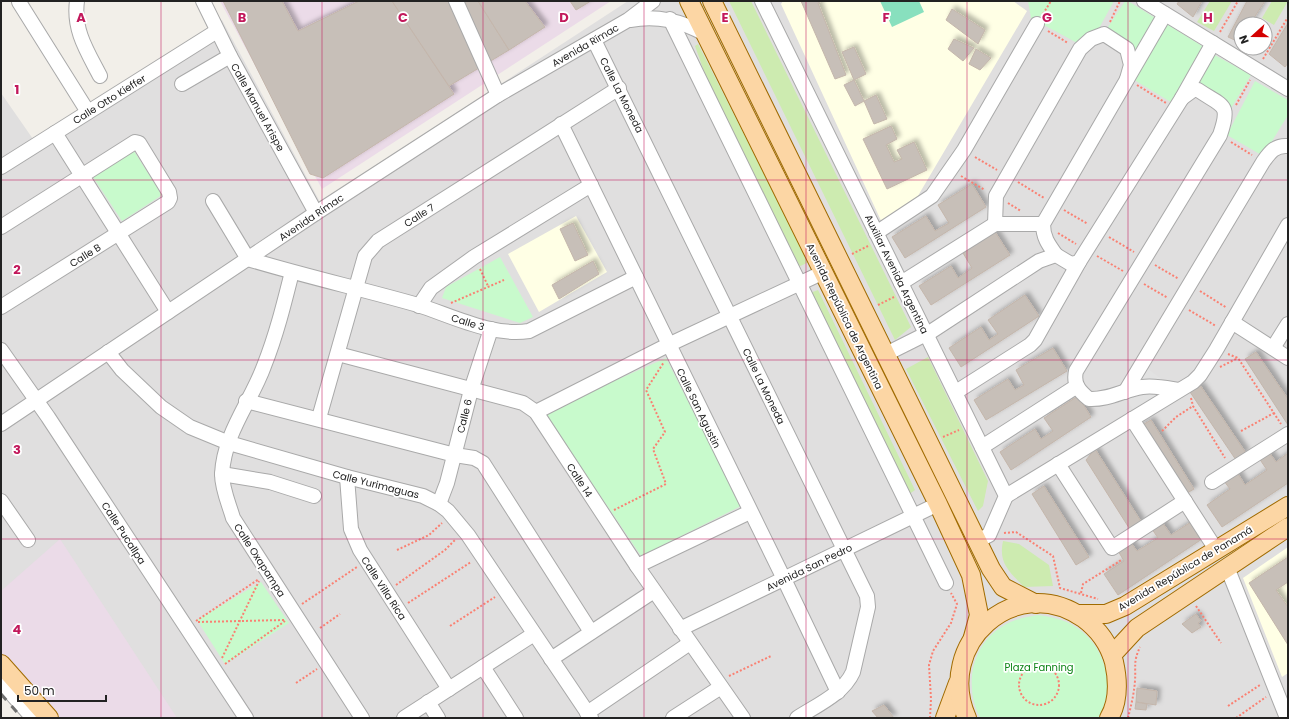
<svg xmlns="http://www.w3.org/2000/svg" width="1289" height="719" viewBox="0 0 1289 719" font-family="Poppins,sans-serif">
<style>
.residential{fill:#e0dfdf;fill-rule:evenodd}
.industrial{fill:#ebdbe8}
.education{fill:#ffffe5}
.grass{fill:#cdebb0}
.park{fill:#c8facc}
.pitch{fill:#88e0be}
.parking{fill:#e2e2e2}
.building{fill:#c7bfb8;stroke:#c4b6ab;filter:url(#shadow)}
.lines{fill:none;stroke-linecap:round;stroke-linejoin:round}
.minor-casing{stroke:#a9a9a9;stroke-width:16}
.major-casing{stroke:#a06b00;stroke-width:20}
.path{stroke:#fa8072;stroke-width:2;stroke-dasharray:2 2;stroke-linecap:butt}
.minor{stroke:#fff;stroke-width:14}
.major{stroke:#fcd6a4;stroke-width:18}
.rail{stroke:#707070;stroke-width:3;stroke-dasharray:8 8;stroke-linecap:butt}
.grid{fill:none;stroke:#c2185b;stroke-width:1;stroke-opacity:0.55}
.labels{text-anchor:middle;stroke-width:3.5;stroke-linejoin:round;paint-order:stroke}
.street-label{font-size:10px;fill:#222;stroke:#fff}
.park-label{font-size:10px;fill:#0c8416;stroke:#fff}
.grid-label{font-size:13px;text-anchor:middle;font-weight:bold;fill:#c2185b;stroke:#fff;stroke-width:3.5;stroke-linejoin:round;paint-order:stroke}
</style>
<defs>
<filter id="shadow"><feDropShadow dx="3.5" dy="-3.5" stdDeviation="2" flood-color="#0004"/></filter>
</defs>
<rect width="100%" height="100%" fill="#f2efe9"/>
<path class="residential" d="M628 1H1288V718H42L1 672V93L33 139 222 20 320 202ZM1241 24H1265V48H1241Z"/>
<g class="industrial">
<polygon points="220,1 611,1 322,189"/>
<polygon points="60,539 177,718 60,718 1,653 1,591"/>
</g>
<g class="education">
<polygon points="783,1 1013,1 1027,11 912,206 883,225 781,4"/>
<polygon points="576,216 607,272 539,312 508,254"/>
<polygon points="1288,547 1288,673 1282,677 1243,578"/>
</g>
<g class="grass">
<polygon points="729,1 751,1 911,327 895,340"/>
<polygon points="1210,1 1232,1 1214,31 1197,22"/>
<polygon points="1272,1 1288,1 1274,25 1262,18"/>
<polygon points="698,44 809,262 796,268 714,100 695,46"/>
<polygon points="818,290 915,490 908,495 810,293"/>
<polygon points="928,357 988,481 983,506 978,511 906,369"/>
<path d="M1003 541 1019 544 1049 565 1053 586 1024 587C1010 572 998 564 1003 541Z"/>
</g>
<g class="park">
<polygon points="1028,1 1114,1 1098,30 1079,44 1031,18"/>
<polygon points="1125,1 1128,1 1160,21 1134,62 1106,30"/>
<polygon points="1165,23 1207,49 1174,104 1131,78"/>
<polygon points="1211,53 1251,75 1230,110 1193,85"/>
<polygon points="1255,81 1288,100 1288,115 1263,156 1227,135"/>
<polygon points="132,148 162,195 122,221 91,174"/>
<polygon points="500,257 533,317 520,323 442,298 446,287"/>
<polygon points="666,358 741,506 641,556 544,412"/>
<polygon points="261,582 289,623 225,664 197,620"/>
<path d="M1038 615C1051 617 1063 619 1074 626 1105 644 1117 687 1098 718H980C964 686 971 645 1003 626 1014 619 1026 617 1038 615Z"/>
</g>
<polygon class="pitch" points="880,1 919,1 924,12 892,27"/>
<polygon class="parking" points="1144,366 1179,392 1139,419 1124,396"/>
<g class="building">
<polygon points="223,1 282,1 298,31 359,1 392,1 454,94 323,178 310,174"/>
<polygon points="392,1 478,1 509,50 449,86"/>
<polygon points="478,1 525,1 545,27 509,50"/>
<polygon points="570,1 591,1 576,10"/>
<polygon points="801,1 822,1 818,3 846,75 835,79"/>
<polygon points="1179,1 1202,1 1193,17 1177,4"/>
<polygon points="1247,1 1265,1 1250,24 1241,24 1241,39 1239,42 1228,37"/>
<polygon points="952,9 985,30 978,44 946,20"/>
<polygon points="1288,23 1288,63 1285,67 1269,54"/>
<polygon points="954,39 974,48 963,61 948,49"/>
<polygon points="854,47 866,74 854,80 842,52"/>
<polygon points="976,49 991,58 980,70 969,64"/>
<polygon points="854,80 864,101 855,106 844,85"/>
<polygon points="876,95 887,119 874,124 864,101"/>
<polygon points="891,126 897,139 886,145 894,162 902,159 897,150 914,142 927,170 887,189 863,139"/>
<polygon points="972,184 986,207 905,258 892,237 926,216 935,231 949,223 938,205"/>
<polygon points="573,223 588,255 575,261 560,229"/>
<polygon points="995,232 1010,255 931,305 919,286 951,266 958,278 972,268 963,253"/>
<polygon points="593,261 599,274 559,299 552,285"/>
<polygon points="1025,295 1039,316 961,367 949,348 981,327 989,340 998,334 988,320"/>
<polygon points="1053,348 1067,371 986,420 974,400 1008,379 1015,390 1024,385 1016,370"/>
<polygon points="1256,352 1288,399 1288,425 1245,359"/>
<polygon points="1200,385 1246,453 1236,460 1190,392"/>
<polygon points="1078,396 1091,417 1011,470 1000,452 1035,429 1041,439 1053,431 1044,418"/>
<polygon points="1151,420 1194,489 1182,496 1139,427"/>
<polygon points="1095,449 1142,523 1131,531 1086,460"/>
<polygon points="1269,452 1276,462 1288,453 1288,483 1222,527 1207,505 1230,489 1224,481 1237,472 1245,485 1267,470 1259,458"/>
<polygon points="1044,486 1089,557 1076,565 1032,494"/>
<polygon points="1160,519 1171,535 1194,520 1205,537 1118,595 1104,574 1124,561 1117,549 1129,540 1137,551 1158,538 1150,526"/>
<polygon points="1288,557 1288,582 1276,590 1288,607 1288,645 1249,583"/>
<polygon points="1196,614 1201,621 1198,623 1201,627 1192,633 1182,624"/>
<polygon points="1137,688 1157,691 1156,705 1136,702"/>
<polygon points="1136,702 1147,704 1146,710 1135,709"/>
<polygon points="884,705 894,718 878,718 872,711"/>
</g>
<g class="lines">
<defs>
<g id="minor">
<path d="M77 1C73 30 87 51 100 76"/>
<polyline points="203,1 230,56 316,213"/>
<polyline points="456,1 498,95"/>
<polyline points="762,1 1006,496 989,535 977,541"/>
<polyline points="1144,1 1288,89"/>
<polyline points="19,2 88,112"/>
<polyline points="670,19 946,583"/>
<path d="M630 20C658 15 681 21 705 34"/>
<path d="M594 40 867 596 868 607 853 672C843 694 817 705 797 718"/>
<polyline points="182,84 230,56"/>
<polyline points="561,124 784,579 838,692"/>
<polyline points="55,133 168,312"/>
<polyline points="1,167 217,31"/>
<path d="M213 201 248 259C304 276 362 289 418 305 452 316 493 337 529 331L636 277"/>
<polyline points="995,224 996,196 1080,49 1091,39 1104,34 1127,49 1131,65 1127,79"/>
<polyline points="1,227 135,142 139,143 169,192 170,198 168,202 1,307"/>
<polyline points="876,233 932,196 964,150 1037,24"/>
<path d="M1056 255C1048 244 1043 237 1043 224L1165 14"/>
<path d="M292 272C284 304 276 336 264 366 251 402 224 433 222 474 222 489 229 504 233 518L362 718"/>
<polyline points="901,283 995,224 1043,224"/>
<polyline points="419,306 431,288 474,257 591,185"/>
<polyline points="1232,322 1288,358"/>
<polyline points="1273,348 1288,324"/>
<polyline points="1,350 48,417 246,718"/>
<polyline points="108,352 122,370 161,407 190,427 229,443 347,477 423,496 439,504 448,511 468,535 591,718"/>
<polyline points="338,354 523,403 536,412 637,566 743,718"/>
<polyline points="886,354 932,331 1039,261 1056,255 1071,264 1079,262 1182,98 1213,43"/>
<path d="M1179 390C1167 388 1154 385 1142 387 1123 390 1109 400 1089 399 1079 391 1073 384 1076 371L1220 135C1231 103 1223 107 1198 90H1193L1182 98"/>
<polyline points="956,392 1030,345 1035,340 1079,262"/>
<path d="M1125 392 1263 162C1270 152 1275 145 1288 146"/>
<polyline points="246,401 455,455 474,458 483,463 591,632"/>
<polyline points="536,412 668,345 824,272"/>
<polyline points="319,418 365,256 378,241 619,88"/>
<polyline points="1132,419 1217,551"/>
<polyline points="1,424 316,213 498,95 628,20 653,1"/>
<polyline points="982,447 1077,386"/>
<polyline points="1058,464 1112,548 1185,501"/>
<polyline points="222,474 270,482 314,496"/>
<polyline points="347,477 351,529 360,550 449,689"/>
<polyline points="1212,482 1288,434"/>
<polyline points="1006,496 1193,382 1200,375 1216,350 1288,225"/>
<polyline points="1,501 28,540"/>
<polyline points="439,504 447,483 471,390 491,329"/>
<polyline points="637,566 750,512"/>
<polyline points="1227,567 1287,718"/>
<polyline points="680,629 938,504"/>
<polyline points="551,659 654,591"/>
<polyline points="483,667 516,718"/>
<polyline points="1,682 33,718"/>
<polyline points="428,702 438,718"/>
<polyline points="587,713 690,643"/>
<polyline points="404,718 534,634"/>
<polyline points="673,718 721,687"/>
</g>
<g id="major">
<polyline points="689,1 938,504 971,575 979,615 973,637"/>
<polyline points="712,1 991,569 1003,587 1036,604"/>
<polyline points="1077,614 1106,614 1125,606 1288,506"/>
<polyline points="1112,655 1137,628 1288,527"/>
<polyline points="1,664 49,718"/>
<polyline points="945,718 958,683"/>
<path d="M967 718C934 644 1015 571 1083 618 1098 629 1109 644 1114 662 1118 680 1119 701 1109 718"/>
</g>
</defs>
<use href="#minor" class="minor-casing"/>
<use href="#major" class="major-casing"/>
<g class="path">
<polyline points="1043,14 1051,1"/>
<polyline points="1110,22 1120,1"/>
<polyline points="1048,31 1068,43"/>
<polyline points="1220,32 1238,1"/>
<polyline points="1263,59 1288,17"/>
<polyline points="1137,85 1166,103"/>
<polyline points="1236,105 1250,80"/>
<polyline points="1231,142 1252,155"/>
<polyline points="975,157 997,170"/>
<polyline points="961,176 985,190"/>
<polyline points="1018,182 1044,198"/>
<polyline points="1008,203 1021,211"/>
<polyline points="1064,210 1088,224"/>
<polyline points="1058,233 1076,244"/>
<polyline points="1109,237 1134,252"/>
<polyline points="852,254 868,246"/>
<polyline points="1097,256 1123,271"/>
<polyline points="1155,265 1179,279"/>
<polyline points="480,269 488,286"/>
<polyline points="1144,284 1168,298"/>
<polyline points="1200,291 1227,308"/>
<polyline points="451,303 504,280"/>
<polyline points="878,305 894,297"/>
<polyline points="1189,310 1216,326"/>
<polyline points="1228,354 1238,358 1281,424"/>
<polyline points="1220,367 1238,358"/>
<polyline points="1191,398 1193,406 1225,458"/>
<polyline points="1162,431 1176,417 1193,406"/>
<polyline points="1241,431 1274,413"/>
<polyline points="943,437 959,430"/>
<polyline points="614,510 666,484 653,449 665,432 646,390 664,362"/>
<polyline points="1004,533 1016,532 1053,556 1060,588 1098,599"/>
<polyline points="397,550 429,535 442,523"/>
<polyline points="396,585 445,550 456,539"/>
<polyline points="1081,593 1083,584 1120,561 1119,559"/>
<polyline points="408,603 471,562"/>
<polyline points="302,604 357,567"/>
<polyline points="1196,606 1221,643"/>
<polyline points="196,621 259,579"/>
<polyline points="198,622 284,620"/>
<polyline points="450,626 495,597"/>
<polyline points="320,628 340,614"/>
<polyline points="222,658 259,581"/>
<polyline points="225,664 285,621"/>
<circle cx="1039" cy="685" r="20"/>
<polyline points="729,676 771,656"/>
<polyline points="296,683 317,669"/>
<polyline points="1228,706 1260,685"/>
<polyline points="930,718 931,699 929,665 933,651 951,623 957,604 951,593"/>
<path d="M1128 718C1131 706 1134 694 1135 681 1136 666 1133 662 1140 647"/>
<polyline points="1236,718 1266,697"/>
</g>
<use href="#minor" class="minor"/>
<use href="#major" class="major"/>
<polyline class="rail" points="1,694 22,718"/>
</g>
<path class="grid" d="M161 1V718M322 1V718M483 1V718M644 1V718M806 1V718M967 1V718M1128 1V718M1 180H1288M1 360H1288M1 539H1288"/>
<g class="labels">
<g class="street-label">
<text transform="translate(585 45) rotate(-30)" y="4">Avenida Rímac</text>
<text transform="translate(622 95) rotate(63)" y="4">Calle La Moneda</text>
<text transform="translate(109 99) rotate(-32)" y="4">Calle Otto Kieffer</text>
<text transform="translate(258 107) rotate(61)" y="4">Calle Manuel Arispe</text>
<text transform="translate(419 215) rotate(-33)" y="4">Calle 7</text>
<text transform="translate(311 217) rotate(-34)" y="4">Avenida Rímac</text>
<text transform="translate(85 255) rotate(-32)" y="4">Calle B</text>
<text transform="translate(897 274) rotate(64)" y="4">Auxiliar Avenida Argentina</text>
<text transform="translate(845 316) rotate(64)" y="4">Avenida República de Argentina</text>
<text transform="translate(468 322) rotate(17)" y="4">Calle 3</text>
<text transform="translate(764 386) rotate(64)" y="4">Calle La Moneda</text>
<text transform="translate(699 408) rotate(64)" y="4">Calle San Agustin</text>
<text transform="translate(464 416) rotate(-76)" y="4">Calle 6</text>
<text transform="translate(580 480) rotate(57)" y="4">Calle 14</text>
<text transform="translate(376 484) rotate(14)" y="4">Calle Yurimaguas</text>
<text transform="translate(124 533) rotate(57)" y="4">Calle Pucallpa</text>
<text transform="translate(260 560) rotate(57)" y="4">Calle Oxapampa</text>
<text transform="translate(809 567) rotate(-26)" y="4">Avenida San Pedro</text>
<text transform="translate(1185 568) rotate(-31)" y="4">Avenida República de Panamá</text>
<text transform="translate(384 588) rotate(57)" y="4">Calle Villa Rica</text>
</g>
<g class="park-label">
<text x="1039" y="671">Plaza Fanning</text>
</g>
</g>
<g class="grid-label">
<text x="81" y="22">A</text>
<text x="242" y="22">B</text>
<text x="403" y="22">C</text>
<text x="564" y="22">D</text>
<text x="725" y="22">E</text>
<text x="886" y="22">F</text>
<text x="1047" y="22">G</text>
<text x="1208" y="22">H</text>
<text x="17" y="94">1</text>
<text x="17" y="274">2</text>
<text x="17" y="454">3</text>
<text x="17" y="634">4</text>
</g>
<rect width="1289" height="719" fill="none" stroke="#222222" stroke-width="4"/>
<g transform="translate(1253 36) rotate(249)"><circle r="19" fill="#ffffff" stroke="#a7a7a7"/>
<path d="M0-3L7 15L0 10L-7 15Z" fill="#d40000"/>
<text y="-6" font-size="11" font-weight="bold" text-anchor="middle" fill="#222222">N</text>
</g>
<path d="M18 695v6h88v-6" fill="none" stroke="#222222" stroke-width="2"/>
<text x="24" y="695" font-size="12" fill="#222222" stroke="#ffffff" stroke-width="3" paint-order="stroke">50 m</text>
</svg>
